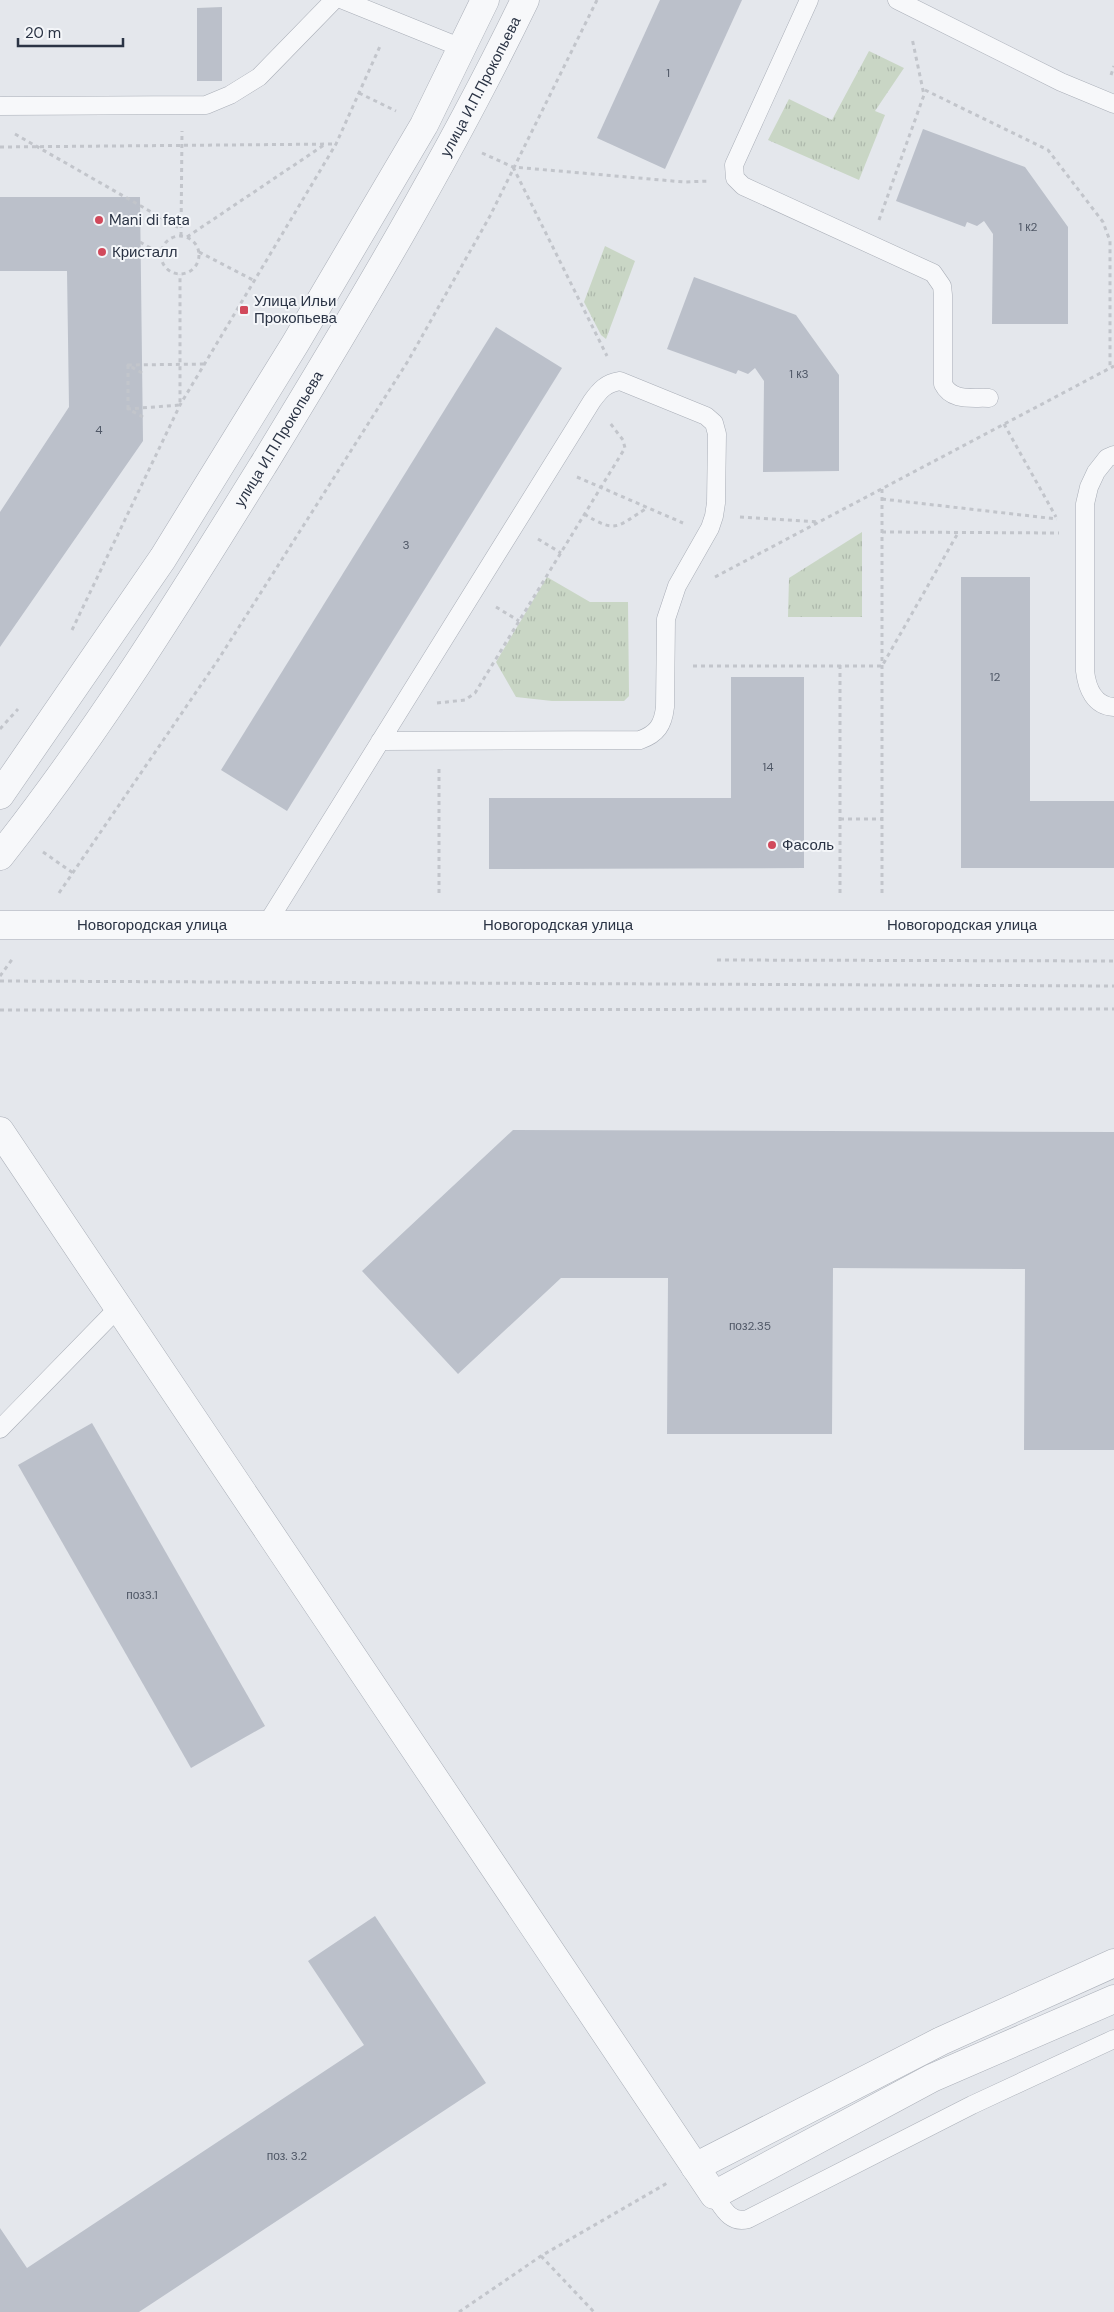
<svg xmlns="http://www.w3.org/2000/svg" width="1114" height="2312" viewBox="0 0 1114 2312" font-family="'DM Sans',sans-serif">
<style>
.grass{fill:url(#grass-tufts)}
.building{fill:#bbc0ca}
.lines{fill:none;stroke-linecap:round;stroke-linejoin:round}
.service-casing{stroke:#a9aeb7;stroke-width:19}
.minor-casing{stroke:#a9aeb7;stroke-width:29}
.tertiary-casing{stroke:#a9aeb7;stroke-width:29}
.path{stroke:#c2c5cb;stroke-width:3;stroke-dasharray:4 4;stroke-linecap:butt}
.service{stroke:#f7f8fa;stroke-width:18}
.minor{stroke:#f7f8fa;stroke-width:28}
.tertiary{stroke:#f7f8fa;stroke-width:28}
.poi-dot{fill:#d1495b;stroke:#f4f6f9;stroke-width:2}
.labels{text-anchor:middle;stroke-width:4;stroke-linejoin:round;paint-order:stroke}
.number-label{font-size:12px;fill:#4f5766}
.street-label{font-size:15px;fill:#2b3445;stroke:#f4f6f9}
.poi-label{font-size:15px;fill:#2b3445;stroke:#f4f6f9;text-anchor:start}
</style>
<defs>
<pattern id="grass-tufts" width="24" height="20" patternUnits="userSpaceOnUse" patternTransform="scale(1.25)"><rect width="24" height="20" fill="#c9d6c5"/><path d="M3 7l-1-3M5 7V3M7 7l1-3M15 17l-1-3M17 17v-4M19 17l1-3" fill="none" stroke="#adb8ab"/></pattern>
</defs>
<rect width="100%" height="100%" fill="#e4e7ec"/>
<g class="grass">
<polygon points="869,51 904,68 875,111 885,115 859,180 768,140 789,99 832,120"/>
<polygon points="605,246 635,261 606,339 601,335 584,302"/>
<polygon points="862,532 862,617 788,617 789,578"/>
<polygon points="547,577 590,602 628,602 629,696 624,701 552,701 516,697 496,662"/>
</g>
<g class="building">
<polygon points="660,0 742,0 665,169 597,138"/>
<polygon points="222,7 222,81 197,81 197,8"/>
<polygon points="923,129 1025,167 1068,227 1068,324 992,324 993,234 984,221 977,226 967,222 965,227 896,201"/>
<polygon points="0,197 140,197 143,441 0,647 0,512 69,407 67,271 0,271"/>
<polygon points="694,277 796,315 839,375 839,471 763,472 764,381 755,368 748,374 738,370 736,374 667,349"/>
<polygon points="496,327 562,368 287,811 221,770"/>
<polygon points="961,577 1030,577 1030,801 1114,801 1114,868 961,868"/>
<polygon points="731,677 804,677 804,868 489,869 489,798 731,798"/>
<polygon points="513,1130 1114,1132 1114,1450 1024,1450 1025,1269 833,1268 832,1434 667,1434 668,1278 561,1278 458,1374 362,1271"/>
<polygon points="92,1423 265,1726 191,1768 18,1465"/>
<polygon points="375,1916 486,2083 139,2312 0,2312 0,2228 27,2268 364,2045 308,1961"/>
</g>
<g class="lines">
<defs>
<g id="service">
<polyline points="343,0 462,48"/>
<path d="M809 0 734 165 735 178 743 186 933 273 942 286 943 295V384C952 402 972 397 989 398"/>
<polyline points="897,0 1061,82 1114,104"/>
<polyline points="0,106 206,105 230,95 259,77 334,0"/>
<path d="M1114 455 1107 458 1096 472 1089 487 1085 504V671C1087 688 1094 706 1114 707"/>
<path d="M266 925C375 750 483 576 592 401 600 390 606 383 620 381L706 416 714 423 717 434 716 503 714 516 710 528 677 586 666 619 665 707C663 725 657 734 640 740L380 741"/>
<polyline points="0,1429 118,1308"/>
<path d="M714 2195C723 2208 730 2224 748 2219L972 2105 1114 2039"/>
</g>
<g id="minor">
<path id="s1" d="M0 925H1114"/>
<polyline points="0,1131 714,2195 932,2078 1114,1999"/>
<polyline points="695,2167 941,2041 1114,1963"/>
</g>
<g id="tertiary">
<polyline points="0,795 163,558 295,344 424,125 485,0"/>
<path id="s2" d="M0 856C98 732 182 596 265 462 357 311 448 159 525 0"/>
</g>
</defs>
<use href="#service" class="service-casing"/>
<use href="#minor" class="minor-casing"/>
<use href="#tertiary" class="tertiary-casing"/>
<g class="path">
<polyline points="1111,75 1114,66"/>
<polyline points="925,90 1048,150 1103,222 1110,241 1110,368"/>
<polyline points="359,93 396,111"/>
<polyline points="15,134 181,229"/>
<polyline points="0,147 336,144"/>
<polyline points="482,153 513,167 684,182 710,181"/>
<polyline points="513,167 607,356"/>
<polyline points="879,220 924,95 912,38"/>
<polyline points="181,236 182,131"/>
<circle cx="180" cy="255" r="19"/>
<polyline points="187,237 324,145"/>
<polyline points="140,242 161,254"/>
<polyline points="199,252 255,281"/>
<polyline points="142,373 128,365 206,364"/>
<polyline points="128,409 128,365"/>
<polyline points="143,417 128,409 180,405 180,274"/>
<polyline points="1004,424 1056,517"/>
<polyline points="577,477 683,523"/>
<polyline points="882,489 882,893"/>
<polyline points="882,499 1057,519"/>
<path d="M584 514C617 534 616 527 647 508"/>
<polyline points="740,517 818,522"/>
<polyline points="882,532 1059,533"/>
<polyline points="538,539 561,553"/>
<polyline points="715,577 1114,366"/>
<polyline points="496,607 519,621"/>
<polyline points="72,630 180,405 336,144 381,44"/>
<polyline points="693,666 882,666 958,533"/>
<polyline points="437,703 465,700 475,693 625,448 623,440 610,423"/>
<polyline points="0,729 18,709"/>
<polyline points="840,819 882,819"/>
<polyline points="43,852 73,873"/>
<polyline points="59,893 218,660 408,361 490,216 597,0"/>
<polyline points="439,893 439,767"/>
<polyline points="840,893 840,665"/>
<polyline points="717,960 1114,961"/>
<polyline points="0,976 13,958"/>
<polyline points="0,981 1114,986"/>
<polyline points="0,1010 1114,1009"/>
<polyline points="541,2256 594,2312"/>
<polyline points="459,2312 541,2256 669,2182"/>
</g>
<use href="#service" class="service"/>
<use href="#minor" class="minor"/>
<use href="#tertiary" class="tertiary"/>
</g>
<g class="poi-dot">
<circle cx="99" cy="220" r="5"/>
<circle cx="102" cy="252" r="5"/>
<rect x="239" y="305" width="10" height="10" rx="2.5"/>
<circle cx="772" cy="845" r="5"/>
</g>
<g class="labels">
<g class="number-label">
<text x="668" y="77">1</text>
<text x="1028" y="231">1 к2</text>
<text x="799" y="378">1 к3</text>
<text x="99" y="434">4</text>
<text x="406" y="549">3</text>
<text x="995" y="681">12</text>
<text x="768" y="771">14</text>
<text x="750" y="1330">поз2.35</text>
<text x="142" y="1599">поз3.1</text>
<text x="287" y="2160">поз. 3.2</text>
</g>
<g class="street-label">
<text dy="5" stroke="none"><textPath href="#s2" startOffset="908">улица И.П.Прокопьева</textPath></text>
<text dy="5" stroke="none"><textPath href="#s2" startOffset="502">улица И.П.Прокопьева</textPath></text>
<text dy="5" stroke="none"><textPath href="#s1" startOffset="152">Новогородская улица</textPath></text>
<text dy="5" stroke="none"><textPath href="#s1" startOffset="558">Новогородская улица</textPath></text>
<text dy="5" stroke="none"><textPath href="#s1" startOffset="962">Новогородская улица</textPath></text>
</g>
<g class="poi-label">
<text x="109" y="225">Mani di fata</text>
<text x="112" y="257">Кристалл</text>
<text x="254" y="306">Улица Ильи<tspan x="254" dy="17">Прокопьева</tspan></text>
<text x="782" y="850">Фасоль</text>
</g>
</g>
<path d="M18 38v8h105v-8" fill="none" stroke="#2b3445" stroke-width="2.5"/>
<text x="25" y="38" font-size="15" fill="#2b3445" stroke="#f4f6f9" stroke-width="4" paint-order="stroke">20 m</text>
</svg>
